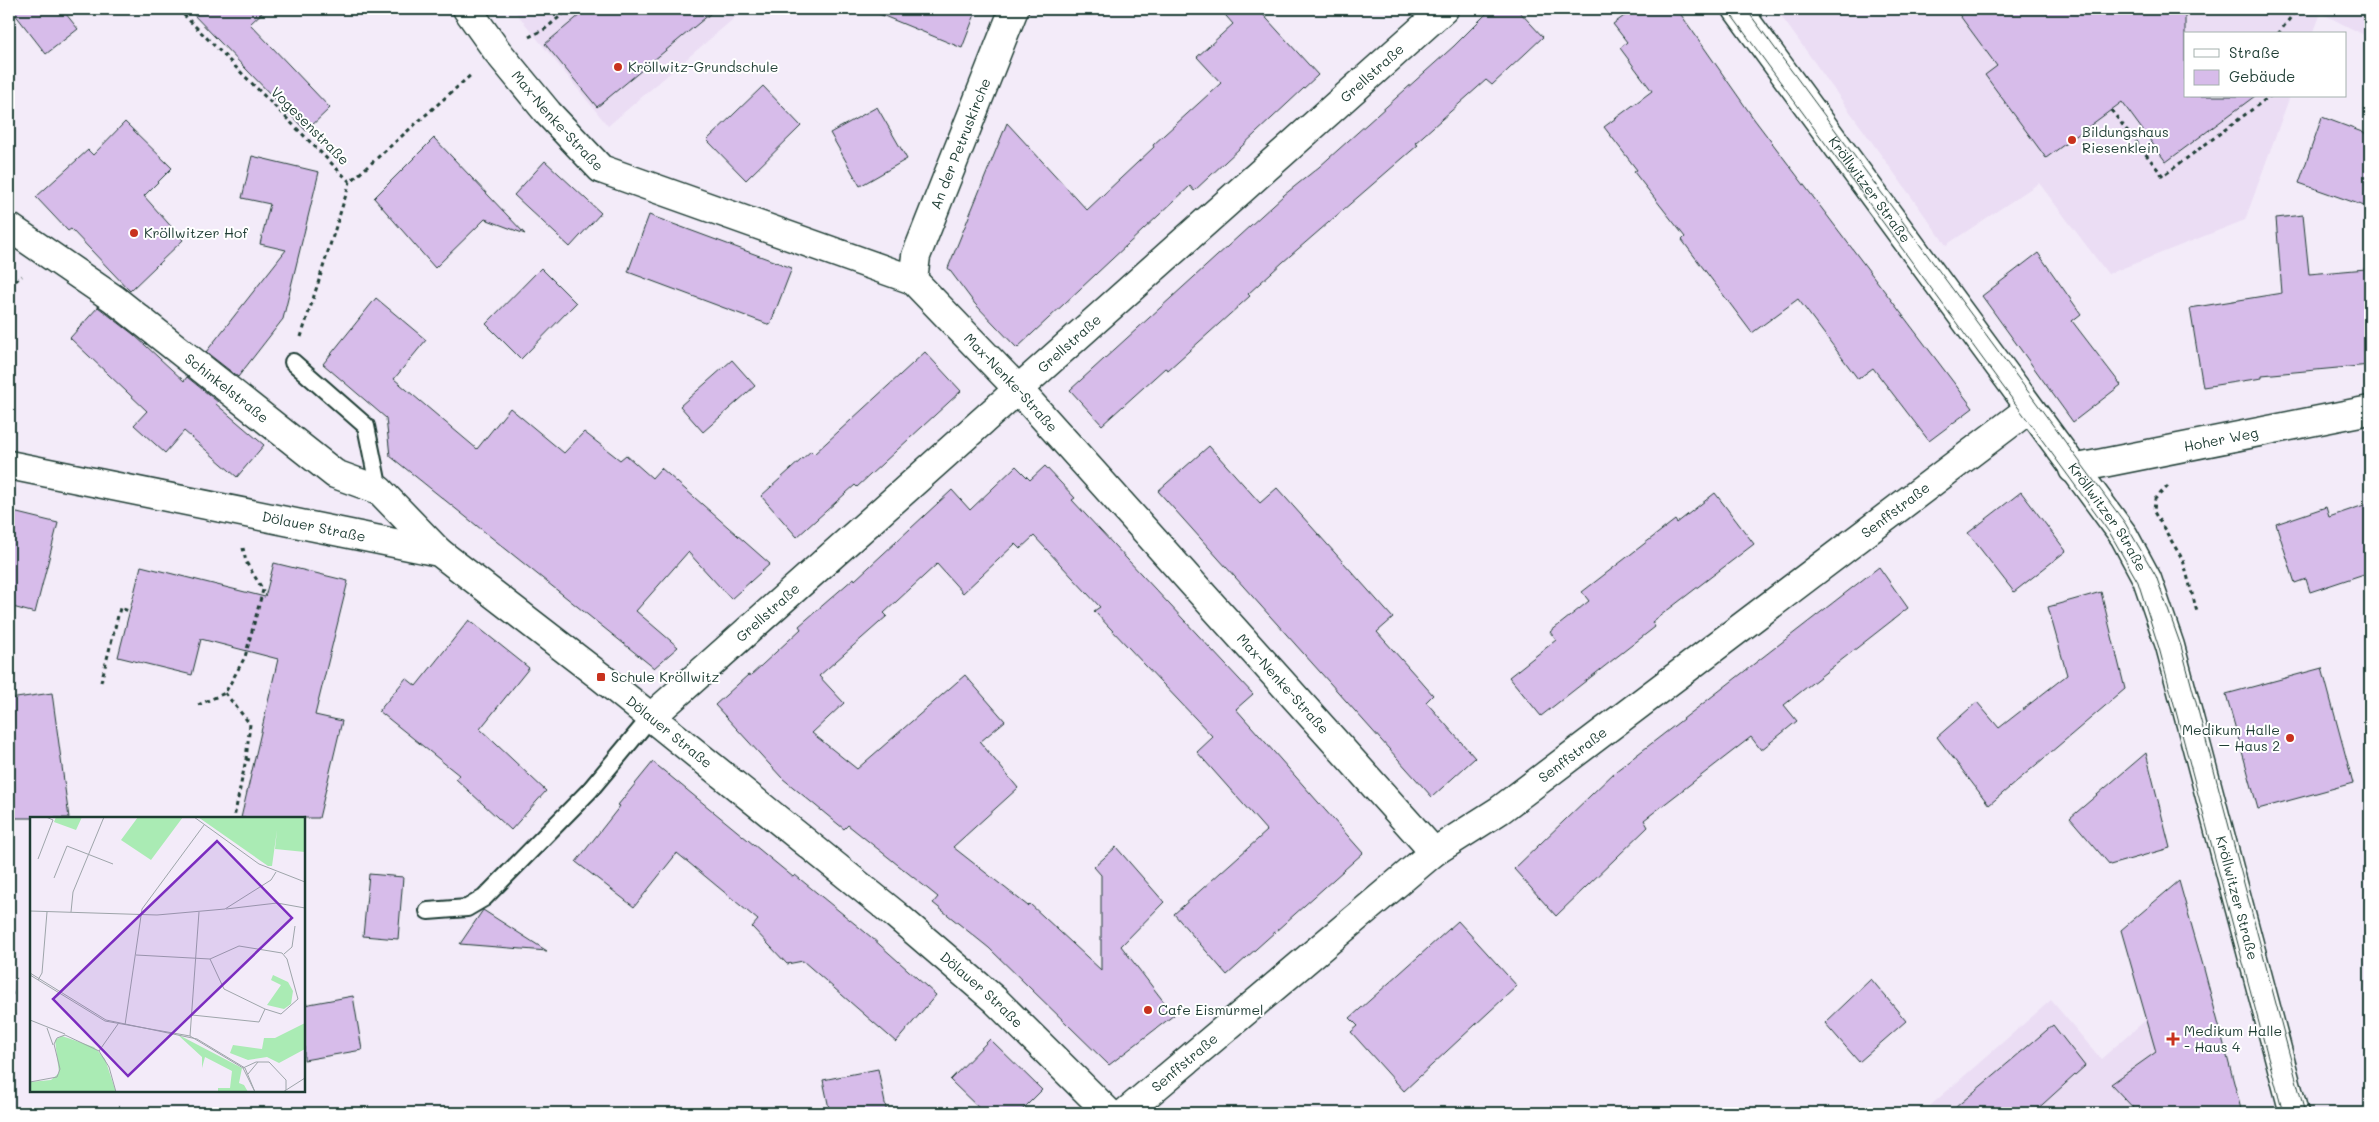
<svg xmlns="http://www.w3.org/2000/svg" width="2379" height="1122" viewBox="0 0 2379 1122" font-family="Mali,sans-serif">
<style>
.built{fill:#ebddf4}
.building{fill:#d7bcea;stroke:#1f3d34}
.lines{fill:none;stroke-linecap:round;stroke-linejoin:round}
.service-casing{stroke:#1f3d34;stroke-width:20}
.minor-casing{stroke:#1f3d34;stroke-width:31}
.secondary-casing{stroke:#1f3d34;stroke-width:31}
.path{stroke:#1f3d34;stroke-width:3;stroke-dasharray:4 4;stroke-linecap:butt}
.service{stroke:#fff;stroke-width:16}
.minor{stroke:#fff;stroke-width:28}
.secondary{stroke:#fff;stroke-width:28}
.tram{stroke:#1f3d34;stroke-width:1}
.poi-dot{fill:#c8321e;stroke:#fff;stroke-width:2}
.labels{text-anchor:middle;stroke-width:4;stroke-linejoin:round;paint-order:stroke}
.poi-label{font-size:14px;fill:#1f3d34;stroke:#fff;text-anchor:start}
.street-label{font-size:14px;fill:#1f3d34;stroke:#fff}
.inset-road{fill:none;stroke:#9ea5aa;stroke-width:1}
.view{fill:#7b2cbf;fill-opacity:0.15;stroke:#7b2cbf;stroke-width:2.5}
.inset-edge{fill:none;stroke:#1f3d34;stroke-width:2.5}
</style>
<rect width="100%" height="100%" fill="#f3ebf9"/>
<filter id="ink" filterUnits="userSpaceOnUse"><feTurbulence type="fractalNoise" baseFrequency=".02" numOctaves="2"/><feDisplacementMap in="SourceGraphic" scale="10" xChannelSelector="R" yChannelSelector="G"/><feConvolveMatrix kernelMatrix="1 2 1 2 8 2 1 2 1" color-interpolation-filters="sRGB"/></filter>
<g filter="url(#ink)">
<g class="built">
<polygon points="513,9 745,9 608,126"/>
<polygon points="1776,9 2370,9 2370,38 2321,13 2313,34 2185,34 2185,96 2290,96 2245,220 2108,274 2039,183 1946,245"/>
<polygon points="2204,969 2242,1113 1922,1113 2051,1000 2101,1059"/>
</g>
<g class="building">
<polygon points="11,9 62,9 78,29 46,54"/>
<polygon points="188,9 266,9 250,24 330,108 306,131"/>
<polygon points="587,9 716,9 597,107 545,44"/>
<polygon points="867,9 977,9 962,48"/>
<polygon points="1220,9 1258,9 1318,75 1194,191 1190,186 1017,348 975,304 948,268 1007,123 1087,210 1154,147 1153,145 1221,83 1197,57 1233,24"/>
<polygon points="1491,9 1517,9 1543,37 1492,85 1486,80 1415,143 1418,145 1283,262 1248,294 1250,296 1168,370 1165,368 1102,425 1070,390 1284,195 1319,167 1454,46"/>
<polygon points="1634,9 1677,9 1754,119 1973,408 1929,441 1873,368 1858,379 1798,299 1752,333 1682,240 1685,237 1634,172 1637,170 1604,127 1652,91 1620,48 1627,42 1613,24"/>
<polygon points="1955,9 2185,9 2185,96 2255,96 2166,162 2122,102 2046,158 1985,75 1997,66"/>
<polygon points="763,86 801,126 746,180 707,140"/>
<polygon points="877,107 907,159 860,186 830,133"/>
<polygon points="2322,117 2370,135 2370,208 2299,183"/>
<polygon points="125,122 172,168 144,196 183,240 130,291 71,229 68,231 36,197 88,150 93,155"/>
<polygon points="434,138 525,234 485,219 435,268 374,198"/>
<polygon points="252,156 319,172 283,319 238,377 206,352 286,250 260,244 270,204 242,198"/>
<polygon points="545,161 601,213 570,247 514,195"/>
<polygon points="649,215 792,268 770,325 628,272"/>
<polygon points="2303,215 2309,274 2366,269 2370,319 2370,365 2262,375 2262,378 2203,387 2190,308 2282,293 2276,218"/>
<polygon points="2038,253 2081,314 2072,321 2121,385 2073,422 1982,296"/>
<polygon points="541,268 576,303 521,359 486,324"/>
<polygon points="376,298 426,340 394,379 477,449 510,408 564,453 584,432 620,460 626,455 652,478 661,468 770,564 731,599 688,552 636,611 678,647 654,668 390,456 386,418 323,364"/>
<polygon points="98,307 133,334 184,381 187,377 218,402 216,404 264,445 237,477 184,431 165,453 134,425 147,411 70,338"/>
<polygon points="925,352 961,391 857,487 855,485 797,537 761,496 811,451 814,454"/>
<polygon points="732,360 755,386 703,432 680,406"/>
<polygon points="1209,446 1260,503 1277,488 1393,618 1377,632 1433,695 1426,702 1475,758 1432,797 1158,491"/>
<polygon points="1016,466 1030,480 1045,466 1075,498 1072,500 1253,694 1236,709 1363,853 1227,975 1174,914 1267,831 1197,752 1213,737 1094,611 1100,607 1034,536 1020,549 1015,544 963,593 937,564 884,613 887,616 819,676 844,703 812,733 857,769 965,675 1005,721 980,742 1018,788 953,847 1028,906 1030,904 1101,970 1101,875 1094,867 1116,847 1164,902 1121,946 1174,1015 1109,1065 989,948 933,903 938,897 848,825 844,829 782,778 715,705 748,675 750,676 801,629 799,626 854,578 855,580 952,490 970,510"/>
<polygon points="2021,492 2066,551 2014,592 1968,533"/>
<polygon points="1715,493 1754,544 1652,622 1655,627 1541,716 1509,677 1556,640 1550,632 1589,601 1582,592 1675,520 1677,523"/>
<polygon points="2370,503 2370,572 2310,592 2306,579 2295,583 2276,524 2326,507 2329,517"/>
<polygon points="9,511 58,523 35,613 9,606"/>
<polygon points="274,563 348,581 315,715 342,721 319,818 241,818 278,659 201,639 192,675 118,657 141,566 265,597"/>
<polygon points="1879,567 1908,608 1784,705 1797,721 1761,750 1751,737 1644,820 1648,827 1556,916 1514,869 1616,771"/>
<polygon points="2101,592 2125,689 1989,805 1937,737 1977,702 1999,728 2067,675 2048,607"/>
<polygon points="469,620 529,668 480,729 546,791 511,830 456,779 459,775 379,711 406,678 416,686"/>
<polygon points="2322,668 2353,783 2258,809 2226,694"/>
<polygon points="52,693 69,818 9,818 9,699"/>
<polygon points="2146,753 2170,848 2110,865 2070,818"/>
<polygon points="653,762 793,877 795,875 871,937 936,995 896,1042 803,961 787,964 752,927 758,920 677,853 634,907 576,862 620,806 618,805"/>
<polygon points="369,874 403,877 398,939 363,936"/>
<polygon points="2179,881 2204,969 2242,1113 2138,1113 2111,1084 2156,1052 2121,930"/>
<polygon points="483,910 547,951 460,944"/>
<polygon points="1458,921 1517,986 1404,1091 1351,1032 1358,1026 1350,1018"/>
<polygon points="1871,979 1906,1021 1859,1062 1825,1023"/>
<polygon points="353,996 362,1050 304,1060 304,1005"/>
<polygon points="2053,1025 2085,1066 2033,1113 1949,1113"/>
<polygon points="990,1039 1042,1090 1019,1113 984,1113 950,1080"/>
<polygon points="878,1069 887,1113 830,1113 823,1080"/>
</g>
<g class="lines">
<defs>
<g id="service">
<polyline points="293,362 366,426 379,490"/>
<polyline points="428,911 467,908 484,898 590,790 650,718"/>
</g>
<g id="minor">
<path id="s1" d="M467 9 497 51 548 113 601 169 913 280 1018 389 1434 852"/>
<path id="s2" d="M9 227 114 299 335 474 379 490 439 552"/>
<path id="s3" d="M913 280 916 256 1014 9"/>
<path id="s4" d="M9 465 439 552 601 677 896 915 995 1000 1109 1113"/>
<path id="s5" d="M2073 469 2370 410"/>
<path id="s6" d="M650 718 1444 9"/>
<path id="s7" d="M1125 1113 1434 852 1500 810 2029 409"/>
</g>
<g id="secondary">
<path id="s8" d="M1737 9 2124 536 2147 579 2170 646 2294 1113"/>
</g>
</defs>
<use href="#service" class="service-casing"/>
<use href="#minor" class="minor-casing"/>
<use href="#secondary" class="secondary-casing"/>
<g class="path">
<polyline points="178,9 350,182 472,74"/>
<polyline points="2278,34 2297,9"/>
<polyline points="529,37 545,29 569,9"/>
<polyline points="2111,110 2163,176 2270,96"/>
<polyline points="9,286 22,276"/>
<polyline points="301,337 350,182"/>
<polyline points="2168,486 2155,499 2154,512 2183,560 2197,612"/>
<polyline points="101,682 120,608 129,611"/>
<polyline points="225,693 250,724 246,759 234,818"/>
<polyline points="198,705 225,693 245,657 263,590 246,562 243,548"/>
<polyline points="246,759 254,761"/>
<polyline points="9,994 13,993"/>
</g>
<use href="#service" class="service"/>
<use href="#minor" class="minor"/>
<use href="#secondary" class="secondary"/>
<g class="tram">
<polyline points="1727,9 2072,481 2111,535 2138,582 2159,648 2283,1113"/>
<polyline points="1746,9 2125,523 2156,576 2181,646 2305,1113"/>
</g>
</g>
</g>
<g class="poi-dot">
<circle cx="618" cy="67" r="5"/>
<circle cx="2072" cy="140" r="5"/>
<circle cx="134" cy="233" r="5"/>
<rect x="596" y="672" width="10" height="10" rx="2.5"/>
<circle cx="2290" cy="738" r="5"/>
<circle cx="1148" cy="1010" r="5"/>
<path d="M2170.5 1031.5h5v5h5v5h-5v5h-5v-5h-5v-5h5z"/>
</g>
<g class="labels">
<g class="poi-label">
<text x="628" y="72">Kröllwitz-Grundschule</text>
<text x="2082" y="137">Bildungshaus<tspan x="2082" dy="16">Riesenklein</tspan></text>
<text x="144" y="238">Kröllwitzer Hof</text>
<text x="611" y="682">Schule Kröllwitz</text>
<text x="2280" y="735" text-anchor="end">Medikum Halle<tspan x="2280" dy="16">– Haus 2</tspan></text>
<text x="1158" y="1015">Cafe Eismurmel</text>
<text x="2184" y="1036">Medikum Halle<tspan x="2184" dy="16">- Haus 4</tspan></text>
</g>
<g class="street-label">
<text dy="5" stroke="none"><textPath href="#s6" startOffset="968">Grellstraße</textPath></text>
<text dy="5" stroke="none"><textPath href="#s1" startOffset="144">Max-Nenke-Straße</textPath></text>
<text transform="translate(310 126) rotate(45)" y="5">Vogesenstraße</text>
<text dy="5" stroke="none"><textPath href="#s3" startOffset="145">An der Petruskirche</textPath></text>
<text dy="5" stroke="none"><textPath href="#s8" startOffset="224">Kröllwitzer Straße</textPath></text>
<text dy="5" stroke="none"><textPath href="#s6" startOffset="562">Grellstraße</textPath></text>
<text dy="5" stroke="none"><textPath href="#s1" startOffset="682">Max-Nenke-Straße</textPath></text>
<text dy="5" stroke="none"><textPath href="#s2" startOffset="271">Schinkelstraße</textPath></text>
<text dy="5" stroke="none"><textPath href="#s5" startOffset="151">Hoher Weg</textPath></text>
<text dy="5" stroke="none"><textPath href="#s7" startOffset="979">Senffstraße</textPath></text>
<text dy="5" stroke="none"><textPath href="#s8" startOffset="629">Kröllwitzer Straße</textPath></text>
<text dy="5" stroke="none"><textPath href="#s4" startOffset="311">Dölauer Straße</textPath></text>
<text dy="5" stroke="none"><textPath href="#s6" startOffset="158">Grellstraße</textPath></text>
<text dy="5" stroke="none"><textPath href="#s1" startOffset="1088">Max-Nenke-Straße</textPath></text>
<text dy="5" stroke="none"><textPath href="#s4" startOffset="731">Dölauer Straße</textPath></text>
<text dy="5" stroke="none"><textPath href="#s7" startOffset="574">Senffstraße</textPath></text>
<text dy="5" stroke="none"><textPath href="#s8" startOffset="1034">Kröllwitzer Straße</textPath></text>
<text dy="5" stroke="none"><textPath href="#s4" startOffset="1136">Dölauer Straße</textPath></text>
<text dy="5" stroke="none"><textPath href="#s7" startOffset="78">Senffstraße</textPath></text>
</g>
</g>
<g transform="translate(30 817)">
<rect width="275" height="275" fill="#f3ebf9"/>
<path d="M26 0H52L46 13 24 5ZM108 0H153L121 43 91 23ZM168 0H275V35L245 32 247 13 242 49H238ZM243 158 258 165 263 174 261 187 254 192 237 188 251 168 241 163ZM275 206V232L249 246 237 240 218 243 200 236 203 228 232 232 234 221H245ZM147 217 212 251 209 266 214 268 218 275H188V271H200L202 254 175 240 172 251V240ZM32 219 64 230 75 242 86 275H0V265L21 263 29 256 25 223Z" fill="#aaebb4"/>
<path class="inset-road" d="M164 0 229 47 275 65M8 42 23 3 16 0M24 61 37 29 83 47M196 92 247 86 275 91M0 94 127 98 195 92 241 63 246 55M41 95 43 75 74 0M254 137 262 130 265 109M106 138 180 142 209 129 252 136 257 142 268 182 251 197 235 192 194 172 180 142M0 156 76 203 167 222 215 251 225 275M0 158 75 204 160 219 213 251 225 275M8 163 12 156 17 95M162 198 229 205 235 192M0 203 35 217M95 208 112 92 174 8M17 211 23 228M160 219 169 95M69 234 88 207M213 251 226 245H239L256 263V273M218 257 228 245M0 265 27 260 30 252 24 227 27 221 35 218 69 234 79 250 86 275M253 275 275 261"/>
<path class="view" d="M187 24 262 101 98 259 23 182Z"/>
<rect width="275" height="275" class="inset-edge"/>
</g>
<rect width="2379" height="1122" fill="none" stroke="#fff" stroke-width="30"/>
<rect x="15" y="15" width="2349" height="1092" fill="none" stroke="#1f3d34" stroke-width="2" filter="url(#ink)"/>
<rect x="2184" y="32" width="162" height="65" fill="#ffffff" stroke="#a5b1ae"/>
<rect x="2194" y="49" width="25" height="8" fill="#ffffff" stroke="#a5b1ae"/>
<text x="2229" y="58" font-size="15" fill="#1f3d34">Straße</text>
<rect x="2194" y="70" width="25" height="15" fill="#d7bcea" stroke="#a5b1ae"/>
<text x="2229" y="82" font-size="15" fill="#1f3d34">Gebäude</text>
</svg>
